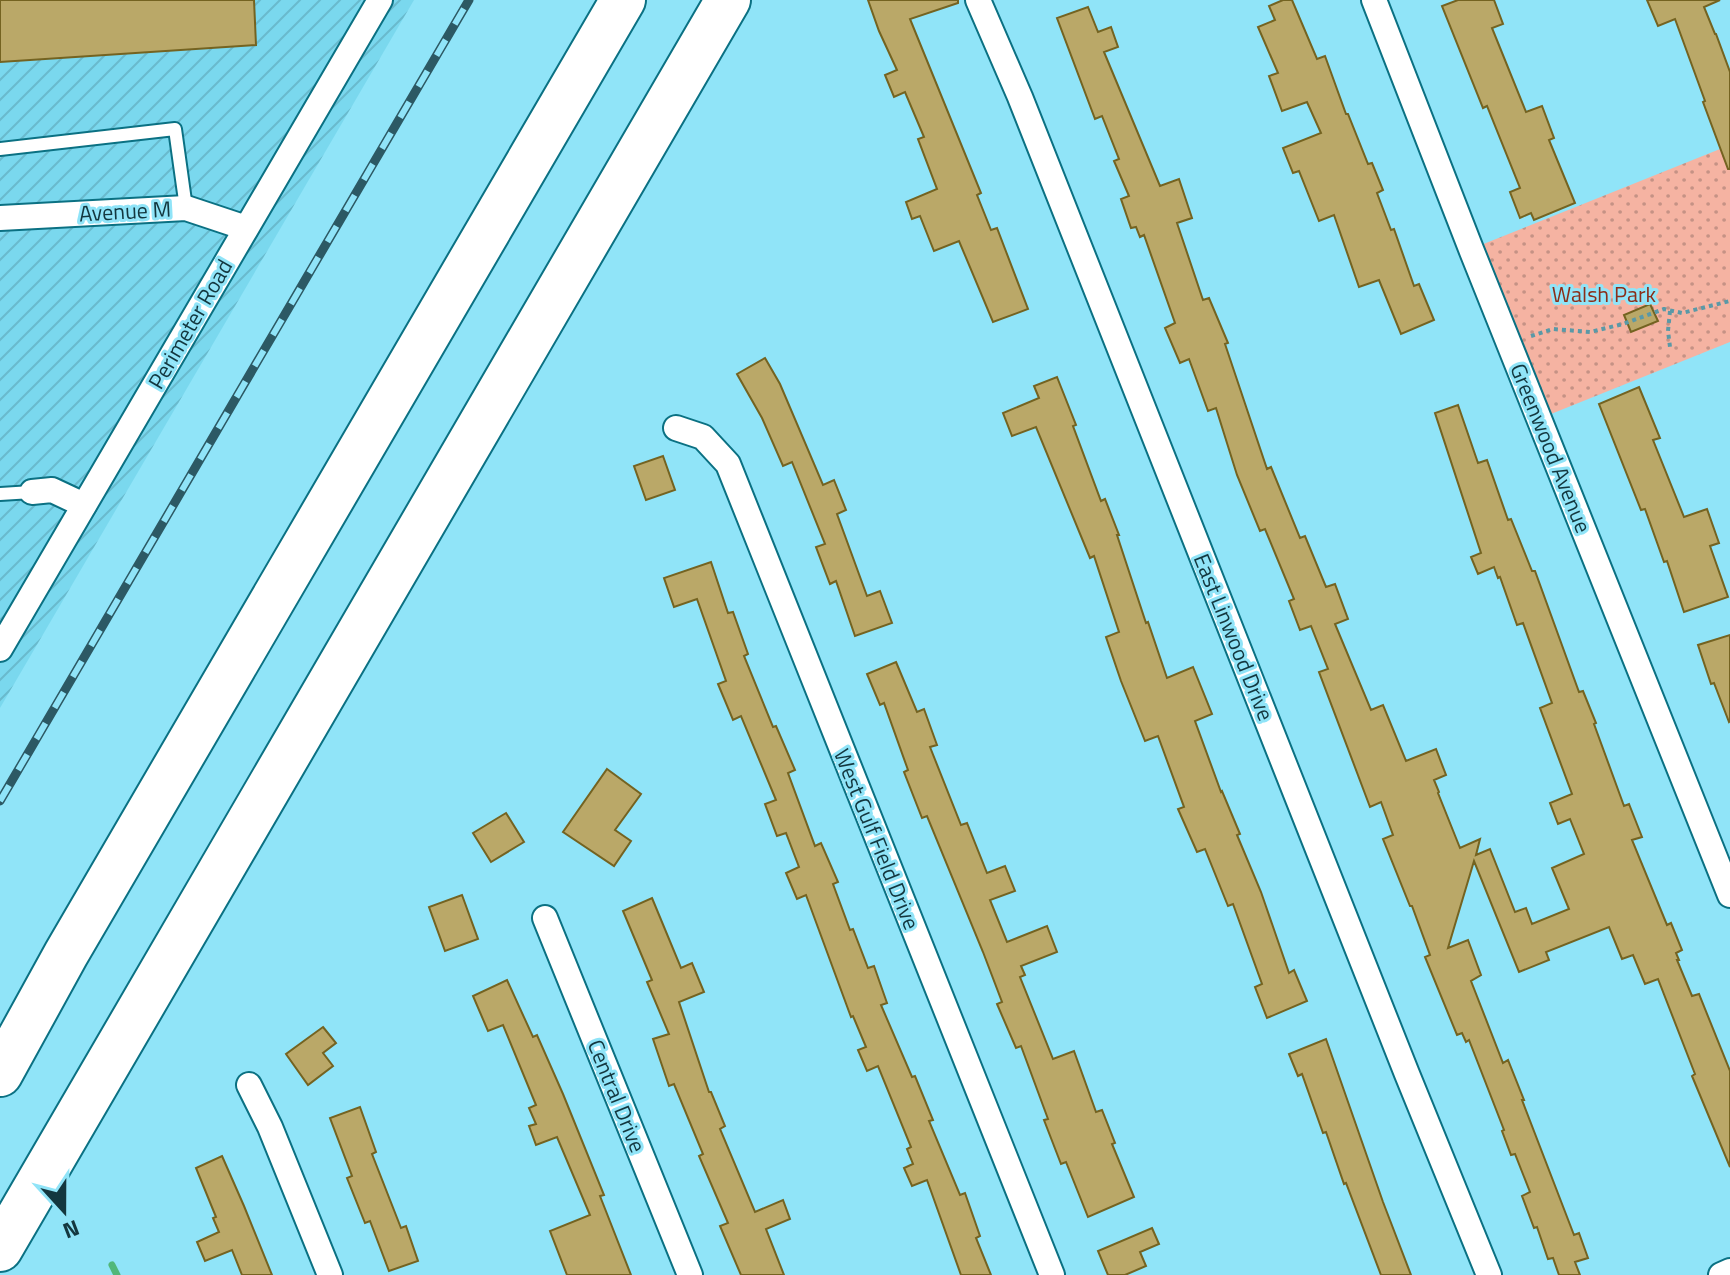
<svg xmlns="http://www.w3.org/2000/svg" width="1730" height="1275" viewBox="0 0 1730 1275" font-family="'Titillium Web',sans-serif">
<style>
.industrial{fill:url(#industrial-furrows)}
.green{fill:url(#green-dots)}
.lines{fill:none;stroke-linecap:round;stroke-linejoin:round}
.stream{stroke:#51b779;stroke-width:7}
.building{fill:#baa868;stroke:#746321;stroke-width:2}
.service-casing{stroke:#0b7183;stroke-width:16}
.minor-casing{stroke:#0b7183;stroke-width:28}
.motorway-casing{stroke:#0b7183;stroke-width:48}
.path{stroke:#5a99a7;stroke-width:4;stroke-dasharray:4 4;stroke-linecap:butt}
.service{stroke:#fff;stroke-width:12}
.minor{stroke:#fff;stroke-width:24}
.motorway{stroke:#fff;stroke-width:44}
.rail-casing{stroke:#2c5964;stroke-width:9}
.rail{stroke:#90e4f8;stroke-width:6;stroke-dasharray:18;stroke-linecap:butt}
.labels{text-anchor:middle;stroke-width:6;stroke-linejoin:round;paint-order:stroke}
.street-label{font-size:22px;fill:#13373f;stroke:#90e4f8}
.park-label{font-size:22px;fill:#8b2e19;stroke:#90e4f8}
</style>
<defs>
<pattern id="industrial-furrows" width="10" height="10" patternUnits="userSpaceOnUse" patternTransform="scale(2)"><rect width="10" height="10" fill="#7ad8ee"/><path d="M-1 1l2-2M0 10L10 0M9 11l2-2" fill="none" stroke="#69bacd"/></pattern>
<pattern id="green-dots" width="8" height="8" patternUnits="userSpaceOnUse" patternTransform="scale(2)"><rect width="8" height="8" fill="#f5b3a2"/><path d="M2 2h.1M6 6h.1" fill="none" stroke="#c59285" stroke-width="1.8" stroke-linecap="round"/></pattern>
</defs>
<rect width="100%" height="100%" fill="#90e4f8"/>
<polygon class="industrial" points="0,0 414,0 0,708"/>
<polygon class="green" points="1730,145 1730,342 1551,414 1481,245"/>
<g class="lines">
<polyline class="stream" points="112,1265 117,1275"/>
</g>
<g class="building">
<polygon points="0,0 254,0 256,45 0,62"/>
<polygon points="868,0 958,0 958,3 910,19 981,193 977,195 991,230 997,228 1028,309 993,322 959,241 934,251 920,216 912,219 906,202 937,189 918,139 924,137 905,92 894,97 885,75 897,70 879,31"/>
<polygon points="1283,0 1292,0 1317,59 1325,56 1346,114 1348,114 1368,164 1372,163 1383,190 1377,193 1391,230 1394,229 1414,286 1419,284 1434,320 1401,334 1379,280 1359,287 1334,215 1319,221 1299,171 1293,173 1283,148 1321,133 1307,102 1282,111 1269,76 1278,73 1258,27 1275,20 1269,6"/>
<polygon points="1458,0 1494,0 1503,24 1492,28 1526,112 1542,106 1554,138 1549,140 1575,203 1534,220 1531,213 1520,218 1510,192 1520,188 1487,106 1483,108 1442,6"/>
<polygon points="1647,0 1720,0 1704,7 1715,34 1716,34 1730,72 1730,169 1728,169 1703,102 1705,101 1675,19 1658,26"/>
<polygon points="1088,7 1098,32 1111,27 1118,47 1104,52 1160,186 1179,179 1192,218 1177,223 1203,300 1209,298 1228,343 1225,344 1267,469 1271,467 1300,538 1305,536 1326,587 1335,584 1348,619 1335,624 1371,710 1383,705 1406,761 1436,749 1446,775 1434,780 1439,792 1438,793 1460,848 1480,839 1476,855 1490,849 1515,912 1526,908 1532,924 1569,909 1552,868 1584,854 1570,819 1558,824 1550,803 1572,794 1540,708 1552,703 1523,623 1517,625 1500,577 1498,578 1494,567 1478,574 1471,557 1481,553 1435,413 1458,405 1478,463 1487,460 1508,520 1511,519 1532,571 1535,571 1579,692 1583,691 1596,723 1594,724 1624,806 1629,804 1642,837 1632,840 1667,925 1671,923 1682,950 1676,953 1679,960 1677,960 1692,996 1699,994 1730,1071 1730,1167 1692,1076 1695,1074 1658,979 1645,984 1633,955 1622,959 1609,927 1546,952 1549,960 1519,972 1474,861 1448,948 1468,940 1481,975 1471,981 1503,1063 1508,1060 1524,1100 1522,1100 1574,1235 1579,1233 1588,1258 1575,1262 1580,1275 1559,1275 1553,1258 1548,1259 1537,1227 1534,1228 1522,1196 1530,1192 1515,1154 1511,1155 1502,1131 1504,1130 1469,1040 1466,1042 1462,1033 1457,1035 1425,957 1430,955 1412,906 1410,906 1383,839 1393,835 1381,802 1370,807 1319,672 1328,669 1311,626 1300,630 1289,601 1294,599 1265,529 1260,531 1237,475 1216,408 1208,411 1189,359 1180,363 1165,328 1175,323 1144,235 1140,237 1136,227 1131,228 1121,199 1129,196 1114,161 1119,159 1102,116 1095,119 1057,18"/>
<polygon points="1650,304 1658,321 1631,332 1624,315"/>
<polygon points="765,358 780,384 823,485 834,480 846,510 837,514 867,596 880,591 892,623 855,636 836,581 830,584 816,547 825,544 792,462 783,466 762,418 737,374"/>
<polygon points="1057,377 1076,425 1073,426 1101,501 1105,499 1119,535 1117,535 1146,623 1148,622 1167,678 1193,667 1212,714 1195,721 1221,792 1222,791 1240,834 1237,835 1261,892 1289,973 1294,970 1307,1001 1267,1018 1255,987 1262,984 1233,904 1228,906 1205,849 1197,852 1178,809 1184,807 1158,736 1145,741 1121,681 1106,637 1119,632 1094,556 1090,558 1036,427 1012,436 1003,413 1039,398 1034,386"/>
<polygon points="1639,387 1660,438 1653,440 1684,517 1707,509 1719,543 1710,546 1728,597 1684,612 1667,561 1664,562 1645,509 1641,510 1599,404"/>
<polygon points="663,456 675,490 646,500 634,466"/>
<polygon points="711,562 728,613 733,612 748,654 744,656 773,727 776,726 795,770 788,773 815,846 821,843 838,882 833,884 850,930 853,929 868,968 874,966 887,1003 881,1005 912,1077 915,1076 933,1120 929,1121 960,1195 965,1193 980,1236 976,1238 991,1275 961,1275 927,1180 912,1186 904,1168 913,1164 907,1149 911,1147 878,1066 867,1071 858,1050 866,1047 853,1016 851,1017 806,895 797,899 786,873 799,867 786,833 777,836 765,804 776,800 741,716 733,720 718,684 726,681 697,599 674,607 664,578"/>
<polygon points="1730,635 1730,721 1729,722 1714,683 1711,684 1698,645"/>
<polygon points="896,662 917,712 924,709 937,745 930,747 961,825 967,823 987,873 1005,866 1015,891 990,900 1007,942 1047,926 1057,952 1021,966 1025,975 1020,977 1053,1059 1074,1051 1096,1112 1102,1110 1115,1143 1112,1144 1134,1197 1088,1217 1066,1162 1061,1164 1044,1120 1048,1119 1021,1046 1016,1048 997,1004 1002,1002 983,952 927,816 922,818 904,772 908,770 884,703 880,705 867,674"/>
<polygon points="607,769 641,794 615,830 631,841 614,866 563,832"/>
<polygon points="506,813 524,842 491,862 473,833"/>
<polygon points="462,895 478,939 445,951 429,907"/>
<polygon points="652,898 681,968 692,963 704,992 679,1002 709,1092 711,1092 725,1126 720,1129 755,1212 783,1200 790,1219 766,1229 784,1275 741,1275 720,1226 728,1223 699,1156 703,1154 674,1084 669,1086 653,1039 669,1034 647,982 652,980 623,911"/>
<polygon points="507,980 533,1037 537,1035 563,1094 604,1195 600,1196 631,1275 567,1275 550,1231 590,1215 557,1137 536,1145 529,1126 536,1124 529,1108 536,1105 503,1025 488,1031 473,996"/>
<polygon points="323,1027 336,1043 323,1053 333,1066 308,1085 286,1054"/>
<polygon points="1326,1039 1383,1202 1411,1275 1381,1275 1346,1183 1344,1184 1326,1132 1323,1133 1302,1074 1298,1076 1289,1054"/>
<polygon points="360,1107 376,1152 372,1154 401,1228 406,1226 418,1261 389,1271 370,1221 365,1223 347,1178 352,1176 330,1118"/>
<polygon points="222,1156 244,1206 272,1275 242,1275 232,1250 205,1261 197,1242 219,1232 213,1218 216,1217 196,1168"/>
<polygon points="1152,1228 1159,1244 1140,1252 1146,1266 1125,1275 1108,1275 1098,1251"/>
</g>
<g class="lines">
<defs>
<g id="service">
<polyline points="0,149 175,129 186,208"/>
<polyline points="0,494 32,492"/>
</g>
<g id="minor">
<polyline points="978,0 1020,97 1407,1074 1489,1275"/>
<polyline points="1374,0 1471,249 1730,895"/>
<polyline points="0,218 186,208 246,228"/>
<polyline points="676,428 703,437 728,464 1052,1275"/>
<polyline points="32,492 52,490 84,505"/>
<polyline points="0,649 380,0"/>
<polyline points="545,918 690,1275"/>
<polyline points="249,1085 270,1127 330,1275"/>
<polyline points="1721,1275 1730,1271"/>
</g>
<g id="motorway">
<polyline points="0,1074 66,954 623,0"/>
<polyline points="0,1249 728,0"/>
</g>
</defs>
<use href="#service" class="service-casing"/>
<use href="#minor" class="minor-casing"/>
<use href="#motorway" class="motorway-casing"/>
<g class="path">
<polyline points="1670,311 1668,331 1670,347"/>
<polyline points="1531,336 1553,329 1590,332 1623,324 1664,309 1682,313 1730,301"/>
</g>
<use href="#service" class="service"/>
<use href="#minor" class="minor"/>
<use href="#motorway" class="motorway"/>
<defs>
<polyline id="rail" points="0,801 469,0"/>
</defs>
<use href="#rail" class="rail-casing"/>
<use href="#rail" class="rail"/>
</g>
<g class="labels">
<g class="street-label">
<text transform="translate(125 211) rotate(-3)" y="8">Avenue M</text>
<text transform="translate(190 324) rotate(-60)" y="8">Perimeter Road</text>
<text transform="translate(1551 448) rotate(68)" y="8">Greenwood Avenue</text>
<text transform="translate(1234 637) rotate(68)" y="8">East Linwood Drive</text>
<text transform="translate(877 839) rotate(68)" y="8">West Gulf Field Drive</text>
<text transform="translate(617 1096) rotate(68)" y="8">Central Drive</text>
</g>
<g class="park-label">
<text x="1604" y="302">Walsh Park</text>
</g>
</g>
<g transform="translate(64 1211) rotate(159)" stroke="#90e4f8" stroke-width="6" paint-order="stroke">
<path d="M0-6L14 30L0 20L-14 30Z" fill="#13373f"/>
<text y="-12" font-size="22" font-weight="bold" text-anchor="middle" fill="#13373f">N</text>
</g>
</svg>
